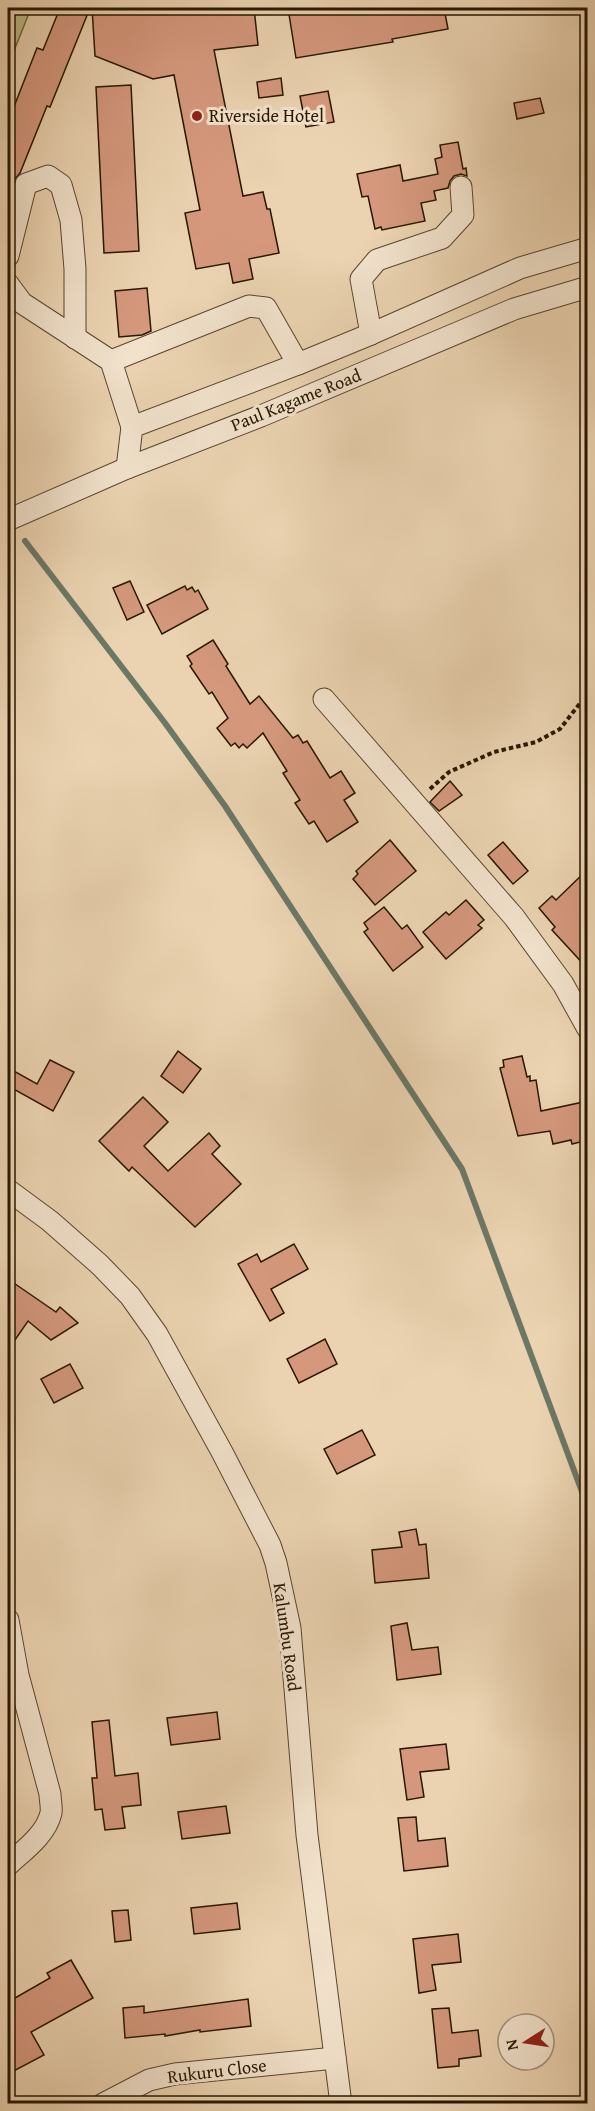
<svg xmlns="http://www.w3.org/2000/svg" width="595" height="2111" viewBox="0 0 595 2111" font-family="'Gentium Book Plus',serif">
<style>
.green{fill:#bdbb87;stroke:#726944;stroke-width:1.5}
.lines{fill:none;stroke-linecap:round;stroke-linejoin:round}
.stream{stroke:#6b7866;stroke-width:6}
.building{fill:#d5987d;stroke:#281701;stroke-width:1.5}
.minor-casing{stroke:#59462d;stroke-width:23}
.path{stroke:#281701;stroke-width:4;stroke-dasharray:4.5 3;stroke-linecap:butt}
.minor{stroke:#f2e2cc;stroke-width:21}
.poi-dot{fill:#8f2418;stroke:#f2e2cc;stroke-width:2}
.labels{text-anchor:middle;stroke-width:6;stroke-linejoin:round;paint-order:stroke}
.poi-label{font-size:18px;fill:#281701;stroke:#f2e2cc;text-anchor:start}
.street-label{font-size:18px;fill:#281701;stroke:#f2e2cc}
</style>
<rect width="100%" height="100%" fill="#ebd3b1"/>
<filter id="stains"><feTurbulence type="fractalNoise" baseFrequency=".00333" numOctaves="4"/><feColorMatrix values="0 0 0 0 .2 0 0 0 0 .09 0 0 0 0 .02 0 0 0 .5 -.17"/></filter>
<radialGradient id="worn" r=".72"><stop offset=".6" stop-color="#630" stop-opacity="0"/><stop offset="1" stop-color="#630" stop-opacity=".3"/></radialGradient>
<polygon class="green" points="8,8 31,8 8,66"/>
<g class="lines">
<polyline class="stream" points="25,541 165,723 225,806 462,1169 588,1508"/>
</g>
<g class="building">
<polygon points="60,8 90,8 50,107 47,106 20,173 14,180 8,202 8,122 37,48 43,50"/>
<polygon points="92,8 254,8 258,45 214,50 243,196 263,192 267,209 270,209 279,253 249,259 253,279 233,283 229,263 196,269 185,213 200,210 174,75 153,79 95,56"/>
<polygon points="288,8 444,8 448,29 392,39 393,42 296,58"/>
<polygon points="281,78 283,95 259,98 257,82"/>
<polygon points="131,85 139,251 104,253 96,87"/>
<polygon points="328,91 334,122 306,127 300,96"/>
<polygon points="540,98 544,113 517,119 514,103"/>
<polygon points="458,142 463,169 466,168 467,176 461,174 454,176 450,181 448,188 434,191 436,200 421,203 425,221 382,230 381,227 375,229 368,196 362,197 357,174 400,165 403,181 438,174 435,159 442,157 440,145"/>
<polygon points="147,288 151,331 142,335 119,337 115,291"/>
<polygon points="130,581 144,612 127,620 113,588"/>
<polygon points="185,586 187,590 192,587 195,592 198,590 208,609 162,634 147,605"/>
<polygon points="213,640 228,664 226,666 250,704 259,696 293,738 298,735 303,743 307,741 330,778 341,771 355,793 344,800 358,822 327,842 314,821 309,824 295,803 300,800 283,773 287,771 263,733 247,748 243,744 239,748 235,743 231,746 217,728 228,718 212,692 209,694 190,666 192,664 187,656"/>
<polygon points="450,781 462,795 439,811 430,802"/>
<polygon points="390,840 416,871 375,905 353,879 358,874 356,871"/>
<polygon points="503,842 528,871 513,884 488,855"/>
<polygon points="588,869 588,969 552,930 555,927 539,908 552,896 556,900"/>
<polygon points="466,900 484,920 478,925 482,928 446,959 423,932 446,912 449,915"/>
<polygon points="384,907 402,929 407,925 423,947 393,971 364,932 368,929 364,923"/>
<polygon points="178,1051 201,1069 183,1093 161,1076"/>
<polygon points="522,1056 527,1077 530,1076 530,1081 536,1080 541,1111 588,1101 588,1140 572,1144 571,1140 553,1144 550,1131 518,1136 500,1068 504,1067 503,1060"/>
<polygon points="50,1060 74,1072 53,1111 8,1086 14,1071 37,1084"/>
<polygon points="143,1097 168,1122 144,1146 168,1171 209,1133 220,1146 212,1154 241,1184 195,1227 132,1167 129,1171 99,1141"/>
<polygon points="294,1244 308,1269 271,1289 284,1313 270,1321 238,1264 257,1254 261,1262"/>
<polygon points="8,1279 56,1312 60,1307 78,1323 51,1340 28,1321 8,1350"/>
<polygon points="325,1339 337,1364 299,1383 287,1359"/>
<polygon points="70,1364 83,1388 54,1403 41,1379"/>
<polygon points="362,1430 375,1455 337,1474 324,1449"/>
<polygon points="416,1529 419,1545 426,1544 429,1578 375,1583 372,1550 402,1547 399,1532"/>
<polygon points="407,1623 412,1650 438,1647 441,1674 397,1680 391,1626"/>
<polygon points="217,1712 220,1739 171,1745 167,1718"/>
<polygon points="109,1720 115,1776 138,1773 141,1805 122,1807 125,1828 105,1830 102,1809 95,1810 92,1778 97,1778 92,1722"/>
<polygon points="446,1744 449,1769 420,1772 424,1797 407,1800 400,1749"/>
<polygon points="226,1806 230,1833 182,1839 178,1812"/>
<polygon points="416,1817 418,1841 445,1838 448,1866 404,1871 398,1818"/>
<polygon points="237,1903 240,1929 194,1934 191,1908"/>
<polygon points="128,1910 131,1940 115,1942 112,1911"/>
<polygon points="458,1934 461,1962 432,1965 436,1990 419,1993 413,1939"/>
<polygon points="71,1960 93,1998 31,2032 44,2055 8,2074 8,2002 50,1978 47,1973"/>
<polygon points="248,1999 251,2026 200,2032 200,2030 165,2036 165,2034 125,2038 123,2008 144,2006 144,2013"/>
<polygon points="449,2008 452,2033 478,2030 481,2056 459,2059 459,2066 438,2068 432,2009"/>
</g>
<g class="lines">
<defs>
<g id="minor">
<polyline points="8,256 26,184 48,176 61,185 71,220 75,269 75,338"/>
<polyline points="8,284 22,303 111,361 132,427"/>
<polyline points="371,334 361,279 377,260 442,238 463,215 461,187"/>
<polyline points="111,361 249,306 266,308 298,364"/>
<polyline points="127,468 132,427 298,364 371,334 520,268 588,248"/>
<polyline points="8,520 127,468 261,416 514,309 588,287"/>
<polyline points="324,699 514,917 563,984 588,1029"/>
<polyline points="8,1190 50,1221 100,1265 130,1296 157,1334 222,1452 270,1545 276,1563 290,1628 307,1835 341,2104"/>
<path d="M8 1620 18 1675 50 1794C50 1800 52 1807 51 1813 46 1835 23 1851 8 1865"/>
<polyline points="103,2104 149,2080 175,2074 335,2058"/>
</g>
</defs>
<use href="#minor" class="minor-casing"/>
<polyline class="path" points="430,789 449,772 494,752 536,742 560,729 588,693"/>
<use href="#minor" class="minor"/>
</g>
<circle class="poi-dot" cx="197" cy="116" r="6"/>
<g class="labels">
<g class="poi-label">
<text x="209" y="122">Riverside Hotel</text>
</g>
<g class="street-label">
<text transform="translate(296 400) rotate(-22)" y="6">Paul Kagame Road</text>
<text transform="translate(287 1637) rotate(82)" y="6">Kalumbu Road</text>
<text transform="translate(217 2071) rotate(-7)" y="6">Rukuru Close</text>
</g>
</g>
<rect width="595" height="2111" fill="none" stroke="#ebd3b1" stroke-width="30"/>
<rect x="9" y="9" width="577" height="2093" fill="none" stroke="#281701" stroke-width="3"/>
<rect x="15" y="15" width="565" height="2081" fill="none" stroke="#281701" stroke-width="1.5"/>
<g transform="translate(526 2042) rotate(258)"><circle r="28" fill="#f2e2cc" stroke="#a1917b" stroke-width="1.5"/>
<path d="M0-4.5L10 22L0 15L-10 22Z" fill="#8f2418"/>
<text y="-9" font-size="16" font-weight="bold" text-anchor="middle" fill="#281701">N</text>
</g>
<rect width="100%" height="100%" filter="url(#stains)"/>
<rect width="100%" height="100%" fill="url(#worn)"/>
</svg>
